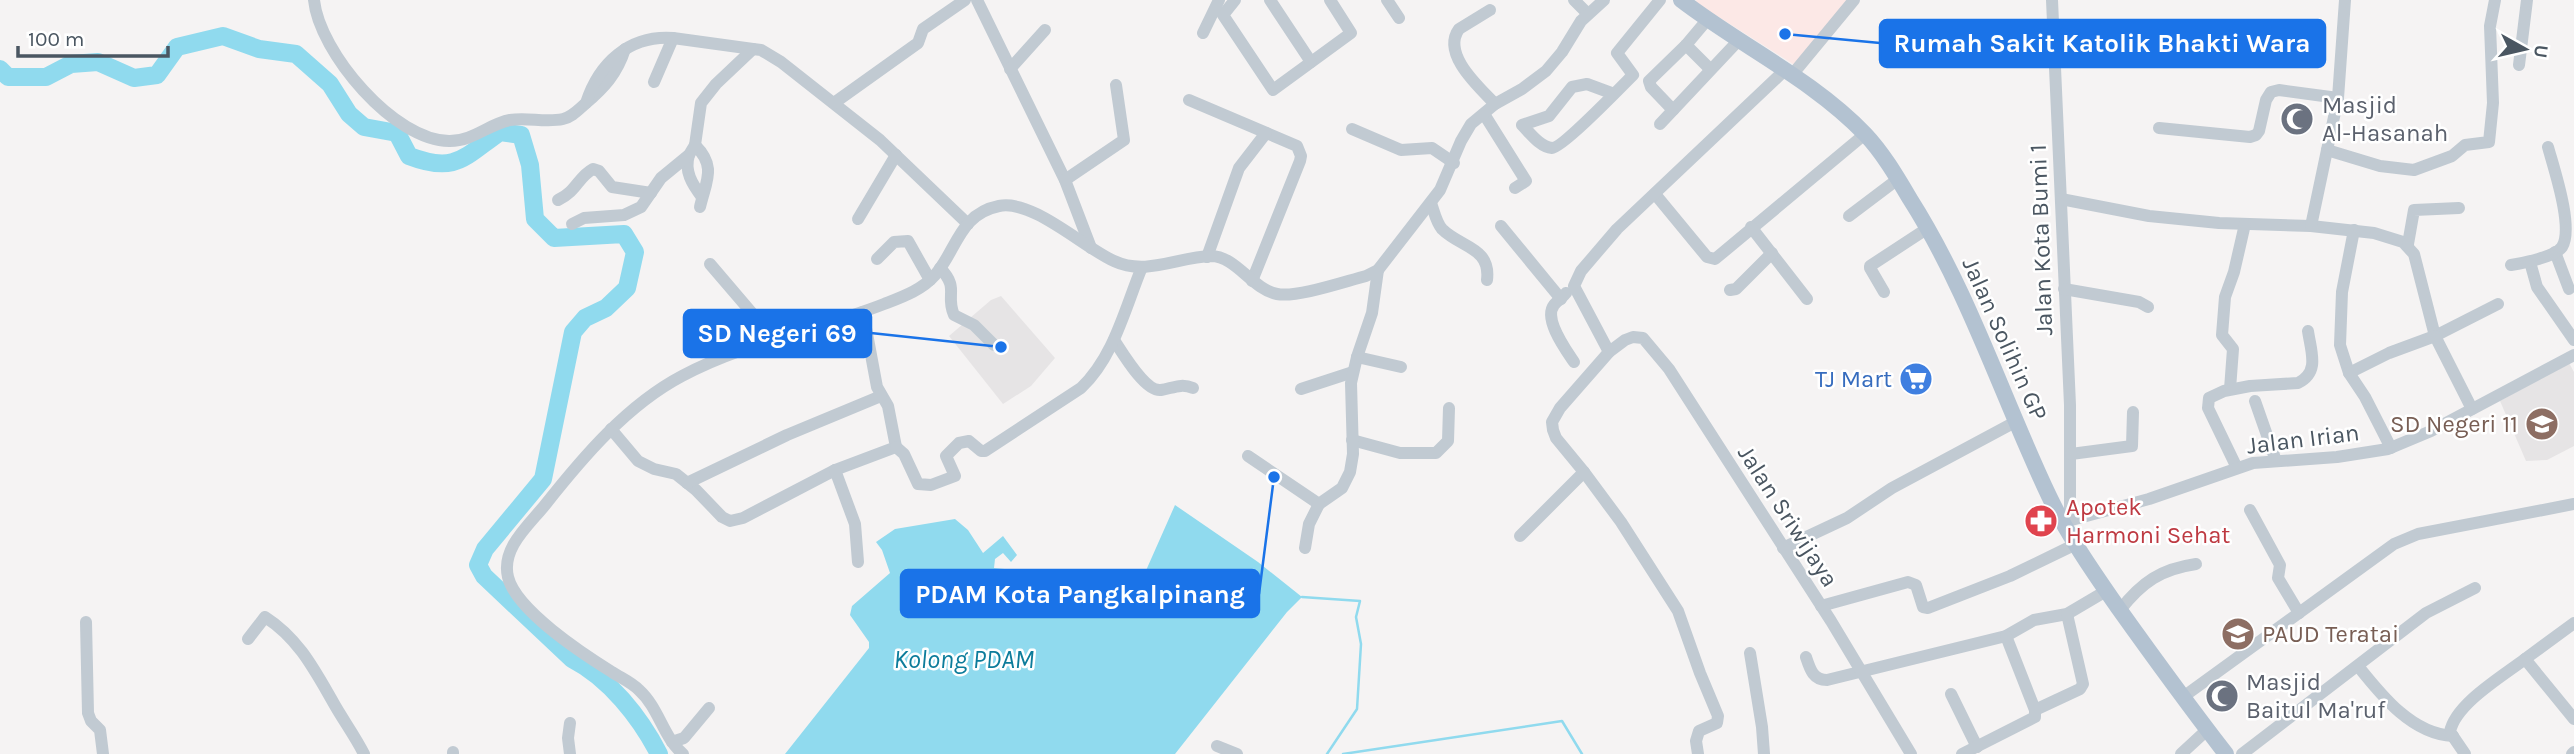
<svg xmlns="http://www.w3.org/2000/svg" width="2574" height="754" viewBox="0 0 2574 754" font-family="Karla,sans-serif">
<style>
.education{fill:#e6e4e5}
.medical{fill:#fce8e6}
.water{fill:#90daee}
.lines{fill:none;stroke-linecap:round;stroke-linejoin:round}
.stream{stroke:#90daee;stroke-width:2.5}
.river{stroke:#90daee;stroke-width:18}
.minor{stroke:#c1cad2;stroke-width:12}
.major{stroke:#b3c2d1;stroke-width:16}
.labels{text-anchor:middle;stroke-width:5;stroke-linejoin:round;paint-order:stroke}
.worship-label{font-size:24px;fill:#5b616d;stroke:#fff;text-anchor:start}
.street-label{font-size:24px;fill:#4a5661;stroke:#fff}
.shop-label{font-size:24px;fill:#366cbe;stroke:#fff;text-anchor:end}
.education-label{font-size:24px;fill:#785e54;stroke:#fff;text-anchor:end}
.health-label{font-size:24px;fill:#be3a42;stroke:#fff;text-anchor:start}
.water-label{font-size:26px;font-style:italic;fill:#0c7c9b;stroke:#fff}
.leader{fill:none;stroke:#1a73e8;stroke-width:2.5}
.callout-dot{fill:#1a73e8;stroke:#fff;stroke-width:2.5}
.callout{fill:#1a73e8;stroke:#1a73e8;stroke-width:2.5}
.callout-label{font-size:26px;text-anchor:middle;font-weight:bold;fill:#fff}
</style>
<rect width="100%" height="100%" fill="#f5f3f3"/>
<g class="education">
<polygon points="1001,296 1055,358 1031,386 1003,404 949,336 991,300"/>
<polygon points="2569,363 2574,372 2574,446 2547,460 2526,461 2500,401"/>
</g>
<polygon class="medical" points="1697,0 1852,0 1796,66 1695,2"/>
<polygon class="water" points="1175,505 1258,562 1302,597 1287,612 1175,754 785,754 869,648 869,642 850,615 852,606 890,573 882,550 876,542 895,529 955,519 968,530 983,553 1003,536 1017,555 1011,562 1003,553 995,559 994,568 1135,581 1144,575"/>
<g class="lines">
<g class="stream">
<polyline points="1302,597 1360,601 1356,617 1361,644 1357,709 1327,754"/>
<polyline points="1343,754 1562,721 1582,754"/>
</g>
<path class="river" d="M0 69 8 77H46L71 64 98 62 134 78 157 75 177 47 223 36 259 49 296 54 330 84 349 114 364 127 397 133 409 156C456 174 464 157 500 132L521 135 530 165 535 219 554 238 624 234 635 252 627 288 606 308 585 318 573 332 543 479 485 549 478 565 484 576 572 659C609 678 640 717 659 754"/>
<g class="minor">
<path d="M314 0C319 52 395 142 450 141 473 141 489 124 510 120 528 117 545 123 563 119 572 117 578 110 585 104 604 88 617 74 625 49"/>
<polyline points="977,0 1065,180 1091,248"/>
<polyline points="1235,0 1223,15 1273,90 1351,33 1330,0"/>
<polyline points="1270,0 1311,62"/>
<polyline points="1387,0 1399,18"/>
<polyline points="1574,0 1588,14"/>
<polyline points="2052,0 2070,405 2070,520"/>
<path d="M1490 10 1459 29C1441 54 1479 87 1495 104"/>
<polyline points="1203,33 1219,0"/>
<polyline points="1686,45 1710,69"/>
<polyline points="2519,65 2527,0"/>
<polyline points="1010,69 1045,30"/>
<polyline points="1792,75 1854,0"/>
<polyline points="654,82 673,38"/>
<path d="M1614 94 1587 84 1572 87 1549 116 1522 125C1530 133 1540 147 1552 148 1562 148 1622 86 1633 75L1617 53 1660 0"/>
<polyline points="1189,100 1297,146 1301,156 1300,161 1252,281"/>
<path d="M586 103C599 63 629 35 673 38L753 49 761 50 781 62 880 140 968 224"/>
<polyline points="834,103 918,43 923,29 965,0"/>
<polyline points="1673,110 1651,87 1649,81 1686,45 1707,20"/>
<polyline points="1484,114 1526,181 1515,188"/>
<polyline points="1660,124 1738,41"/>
<polyline points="2159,128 2250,137 2256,135 2259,131 2266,100 2271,92 2279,90 2338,98"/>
<polyline points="1352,129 1401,150 1432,148 1454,163"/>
<path d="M695 145C717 167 706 181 700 207"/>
<polyline points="2327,150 2380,166 2414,170 2452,156 2465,145 2489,142 2493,103 2490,26 2495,0"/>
<path d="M689 155C684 171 692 184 702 197"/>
<polyline points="1065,180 1124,140 1116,85"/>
<polyline points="1655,194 1707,257 1715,259 1865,134"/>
<polyline points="2061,199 2149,216 2219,223 2311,226 2374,233 2403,242 2414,254 2435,336 2498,304"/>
<path d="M558 200C577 191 578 177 593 169L599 171 612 187 651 193"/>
<path d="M1431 203C1434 211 1436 222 1442 229 1461 248 1491 247 1487 280"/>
<polyline points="1849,216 1898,179"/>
<polyline points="858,219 896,155"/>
<polyline points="572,224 584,218 624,215 641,207 661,178 689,155 695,145 701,103 716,84 753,49"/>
<polyline points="1501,226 1561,299"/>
<polyline points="2311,226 2338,98 2345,0"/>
<polyline points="1751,227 1807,299"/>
<polyline points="2354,230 2342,292 2340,345 2349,373 2365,397 2391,448"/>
<polyline points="2408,244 2414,210 2459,208"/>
<polyline points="2555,252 2569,289"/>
<polyline points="1207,257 1239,168 1266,133"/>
<polyline points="877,259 894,242 908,241 930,280"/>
<polyline points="2530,262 2537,287 2574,340"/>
<polyline points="710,264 775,340"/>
<path d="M2511 265C2523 263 2555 257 2562 247 2574 228 2554 169 2548 147"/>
<path d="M940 268C960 289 945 294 954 315L974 325 994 345"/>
<polyline points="2064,289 2139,302 2148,307"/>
<polyline points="1730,290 1736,289 1772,253"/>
<polyline points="1884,292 1870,268 1870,266 1928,228"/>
<path d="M1566 293C1563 297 1557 301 1554 305 1543 319 1566 350 1574 362"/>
<path d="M1114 340C1122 352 1145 392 1161 390 1173 388 1181 383 1193 388"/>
<polyline points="1609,352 1574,286 1581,271 1617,229 1785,70"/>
<polyline points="1357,357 1401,367"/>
<polyline points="2349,373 2389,353 2435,336 2472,409"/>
<polyline points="1301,389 1353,372"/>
<polyline points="2230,389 2233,349 2222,335 2225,297 2234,272 2245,224"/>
<polyline points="2255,401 2276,461"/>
<polyline points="611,429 638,461 654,469 676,474 696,490 722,517 730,521 743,518 835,470 896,447 888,406 877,387 863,312"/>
<polyline points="1352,440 1400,453 1436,453 1448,441 1449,408"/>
<path d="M896 447 904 454 918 484 931 485 955 476 946 456 959 443 969 441 981 451H985L1081 388C1114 357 1125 308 1142 267"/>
<polyline points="2071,454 2132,446 2133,412"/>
<polyline points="1248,456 1319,504 1342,488 1350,472 1353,454 1351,383 1357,357 1372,313 1378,270"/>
<path d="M2237 468 2208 408 2209 398 2224 391 2250 386 2298 383C2320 372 2311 352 2308 331"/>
<polyline points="835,470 855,524 858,562"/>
<polyline points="687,483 787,435 881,396"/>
<polyline points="2250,510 2280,565 2278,578 2299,613"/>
<polyline points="2064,522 2149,499 2253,463 2337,457 2388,449 2431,431 2574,355"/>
<polyline points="1520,536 1584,472"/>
<polyline points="1305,548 1309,524 1319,504"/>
<polyline points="1783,548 1847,518 1892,488 2017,421"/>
<polyline points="1821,606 1908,582 1916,585 1923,607 1928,608 2010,576 2076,544"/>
<path d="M2120 610C2142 582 2161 569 2196 564"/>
<polyline points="86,622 88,713 91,721 100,730 103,754"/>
<path d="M248 639 265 617C298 638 314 669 333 702 343 720 355 736 364 754"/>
<polyline points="1750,653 1762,727 1764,754"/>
<path d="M1806 657C1810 669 1813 680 1827 680L2006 636 2034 620 2067 614 2106 591"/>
<polyline points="2525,659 2574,623"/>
<path d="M2358 666C2382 696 2412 734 2453 736"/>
<polyline points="1951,694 1977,747"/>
<polyline points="2183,697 2394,544 2418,534 2574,504"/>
<polyline points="2035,710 2080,689 2083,684 2067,614"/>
<polyline points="570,723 568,738 570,754"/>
<polyline points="672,742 684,738 709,708"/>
<polyline points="1217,746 1237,754"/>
<polyline points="453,752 453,754"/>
<path d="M683 754C663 737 659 708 639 690 631 682 621 678 612 672 583 654 516 610 508 577 501 548 529 525 545 505 583 457 627 405 682 376 745 342 818 330 884 304 902 297 922 290 935 275 957 250 959 214 999 206 1033 199 1084 248 1114 261 1146 276 1178 257 1211 256 1236 256 1252 289 1277 294 1297 298 1346 281 1366 276L1378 270 1440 190 1461 141 1471 124 1495 104 1522 89 1546 71 1562 52 1581 21 1604 0"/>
<polyline points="1698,754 1696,741 1699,731 1717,723 1718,716 1700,673 1678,611 1621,522 1584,472 1556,438 1553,430 1552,422 1560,408 1609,352 1625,340 1633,337 1643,338 1669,369 1831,621 1911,754"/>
<polyline points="1962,754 2035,717 2035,710 2006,636"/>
<polyline points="2181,754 2207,730"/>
<polyline points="2242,754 2426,613 2475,588"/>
<path d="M2465 754 2450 732C2455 704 2503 676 2525 659L2574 719"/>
<polyline points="2572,754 2574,752"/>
</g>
<path class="major" d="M1681 0C1741 46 1812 79 1865 134 1883 153 1897 177 1910 199 1969 292 2002 397 2049 496 2068 536 2094 573 2119 609 2154 658 2189 706 2226 754"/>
</g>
<defs>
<symbol id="mosque-disc" viewBox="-11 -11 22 22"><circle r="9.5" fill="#6b7280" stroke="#fff"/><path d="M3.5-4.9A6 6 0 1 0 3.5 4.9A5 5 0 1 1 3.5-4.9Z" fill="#fff"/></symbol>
<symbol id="supermarket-disc" viewBox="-11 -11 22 22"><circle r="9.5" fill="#3f7fe0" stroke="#fff"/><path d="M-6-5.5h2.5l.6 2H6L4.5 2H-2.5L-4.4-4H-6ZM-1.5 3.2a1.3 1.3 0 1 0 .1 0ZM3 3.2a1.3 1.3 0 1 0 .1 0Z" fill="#fff"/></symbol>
<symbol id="school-disc" viewBox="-11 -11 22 22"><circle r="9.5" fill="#8d6e63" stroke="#fff"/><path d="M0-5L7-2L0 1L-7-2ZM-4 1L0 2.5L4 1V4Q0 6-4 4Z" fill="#fff"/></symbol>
<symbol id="pharmacy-disc" viewBox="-11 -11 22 22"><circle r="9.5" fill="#e0444e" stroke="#fff"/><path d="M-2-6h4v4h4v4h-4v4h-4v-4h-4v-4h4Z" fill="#fff"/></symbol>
</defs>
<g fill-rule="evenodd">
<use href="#mosque-disc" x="2278" y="100" width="38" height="38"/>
<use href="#supermarket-disc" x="1897" y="360" width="38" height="38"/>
<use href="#school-disc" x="2523" y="405" width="38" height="38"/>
<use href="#pharmacy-disc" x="2022" y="502" width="38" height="38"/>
<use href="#school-disc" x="2219" y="615" width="38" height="38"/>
<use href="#mosque-disc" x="2203" y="677" width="38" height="38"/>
</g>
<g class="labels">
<g class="worship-label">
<text x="2322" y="113">Masjid<tspan x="2322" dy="28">Al-Hasanah</tspan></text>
<text x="2246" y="690">Masjid<tspan x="2246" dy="28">Baitul Ma'ruf</tspan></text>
</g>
<g class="street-label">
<text transform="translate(2041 240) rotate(-92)" y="8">Jalan Kota Bumi 1</text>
<text transform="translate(2005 339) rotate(66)" y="8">Jalan Solihin GP</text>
<text transform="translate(2303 439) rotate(-7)" y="8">Jalan Irian</text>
<text transform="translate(1788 516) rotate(57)" y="8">Jalan Sriwijaya</text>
</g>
<g class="shop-label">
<text x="1892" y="387">TJ Mart</text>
</g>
<g class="education-label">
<text x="2518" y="432">SD Negeri 11</text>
<text x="2262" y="642" text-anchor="start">PAUD Teratai</text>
</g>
<g class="health-label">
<text x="2066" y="515">Apotek<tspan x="2066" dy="28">Harmoni Sehat</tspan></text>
</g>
<g class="water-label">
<text x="964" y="668">Kolong PDAM</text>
</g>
</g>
<path class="leader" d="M1785 34L1880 43M1001 347L871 333M1274 477L1259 594"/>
<g class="callout-dot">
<circle cx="1785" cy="34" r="7"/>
<circle cx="1001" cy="347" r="7"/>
<circle cx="1274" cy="477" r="7"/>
</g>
<g class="callout">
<rect x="1880" y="20" width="445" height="47" rx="7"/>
<rect x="684" y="310" width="187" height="47" rx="7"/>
<rect x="901" y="570" width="358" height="47" rx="7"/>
</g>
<g class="callout-label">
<text x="2102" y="52">Rumah Sakit Katolik Bhakti Wara</text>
<text x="777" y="342">SD Negeri 69</text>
<text x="1080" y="603">PDAM Kota Pangkalpinang</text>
</g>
<g transform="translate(2525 49) rotate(98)" stroke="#ffffff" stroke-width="5" paint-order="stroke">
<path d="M0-5L12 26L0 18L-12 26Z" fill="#4a5661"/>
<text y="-10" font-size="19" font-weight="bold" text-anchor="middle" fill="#4a5661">U</text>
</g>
<path d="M18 46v10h150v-10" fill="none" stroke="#4a5661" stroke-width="3.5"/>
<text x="28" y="46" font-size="21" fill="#4a5661" stroke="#ffffff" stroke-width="5" paint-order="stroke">100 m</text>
</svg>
